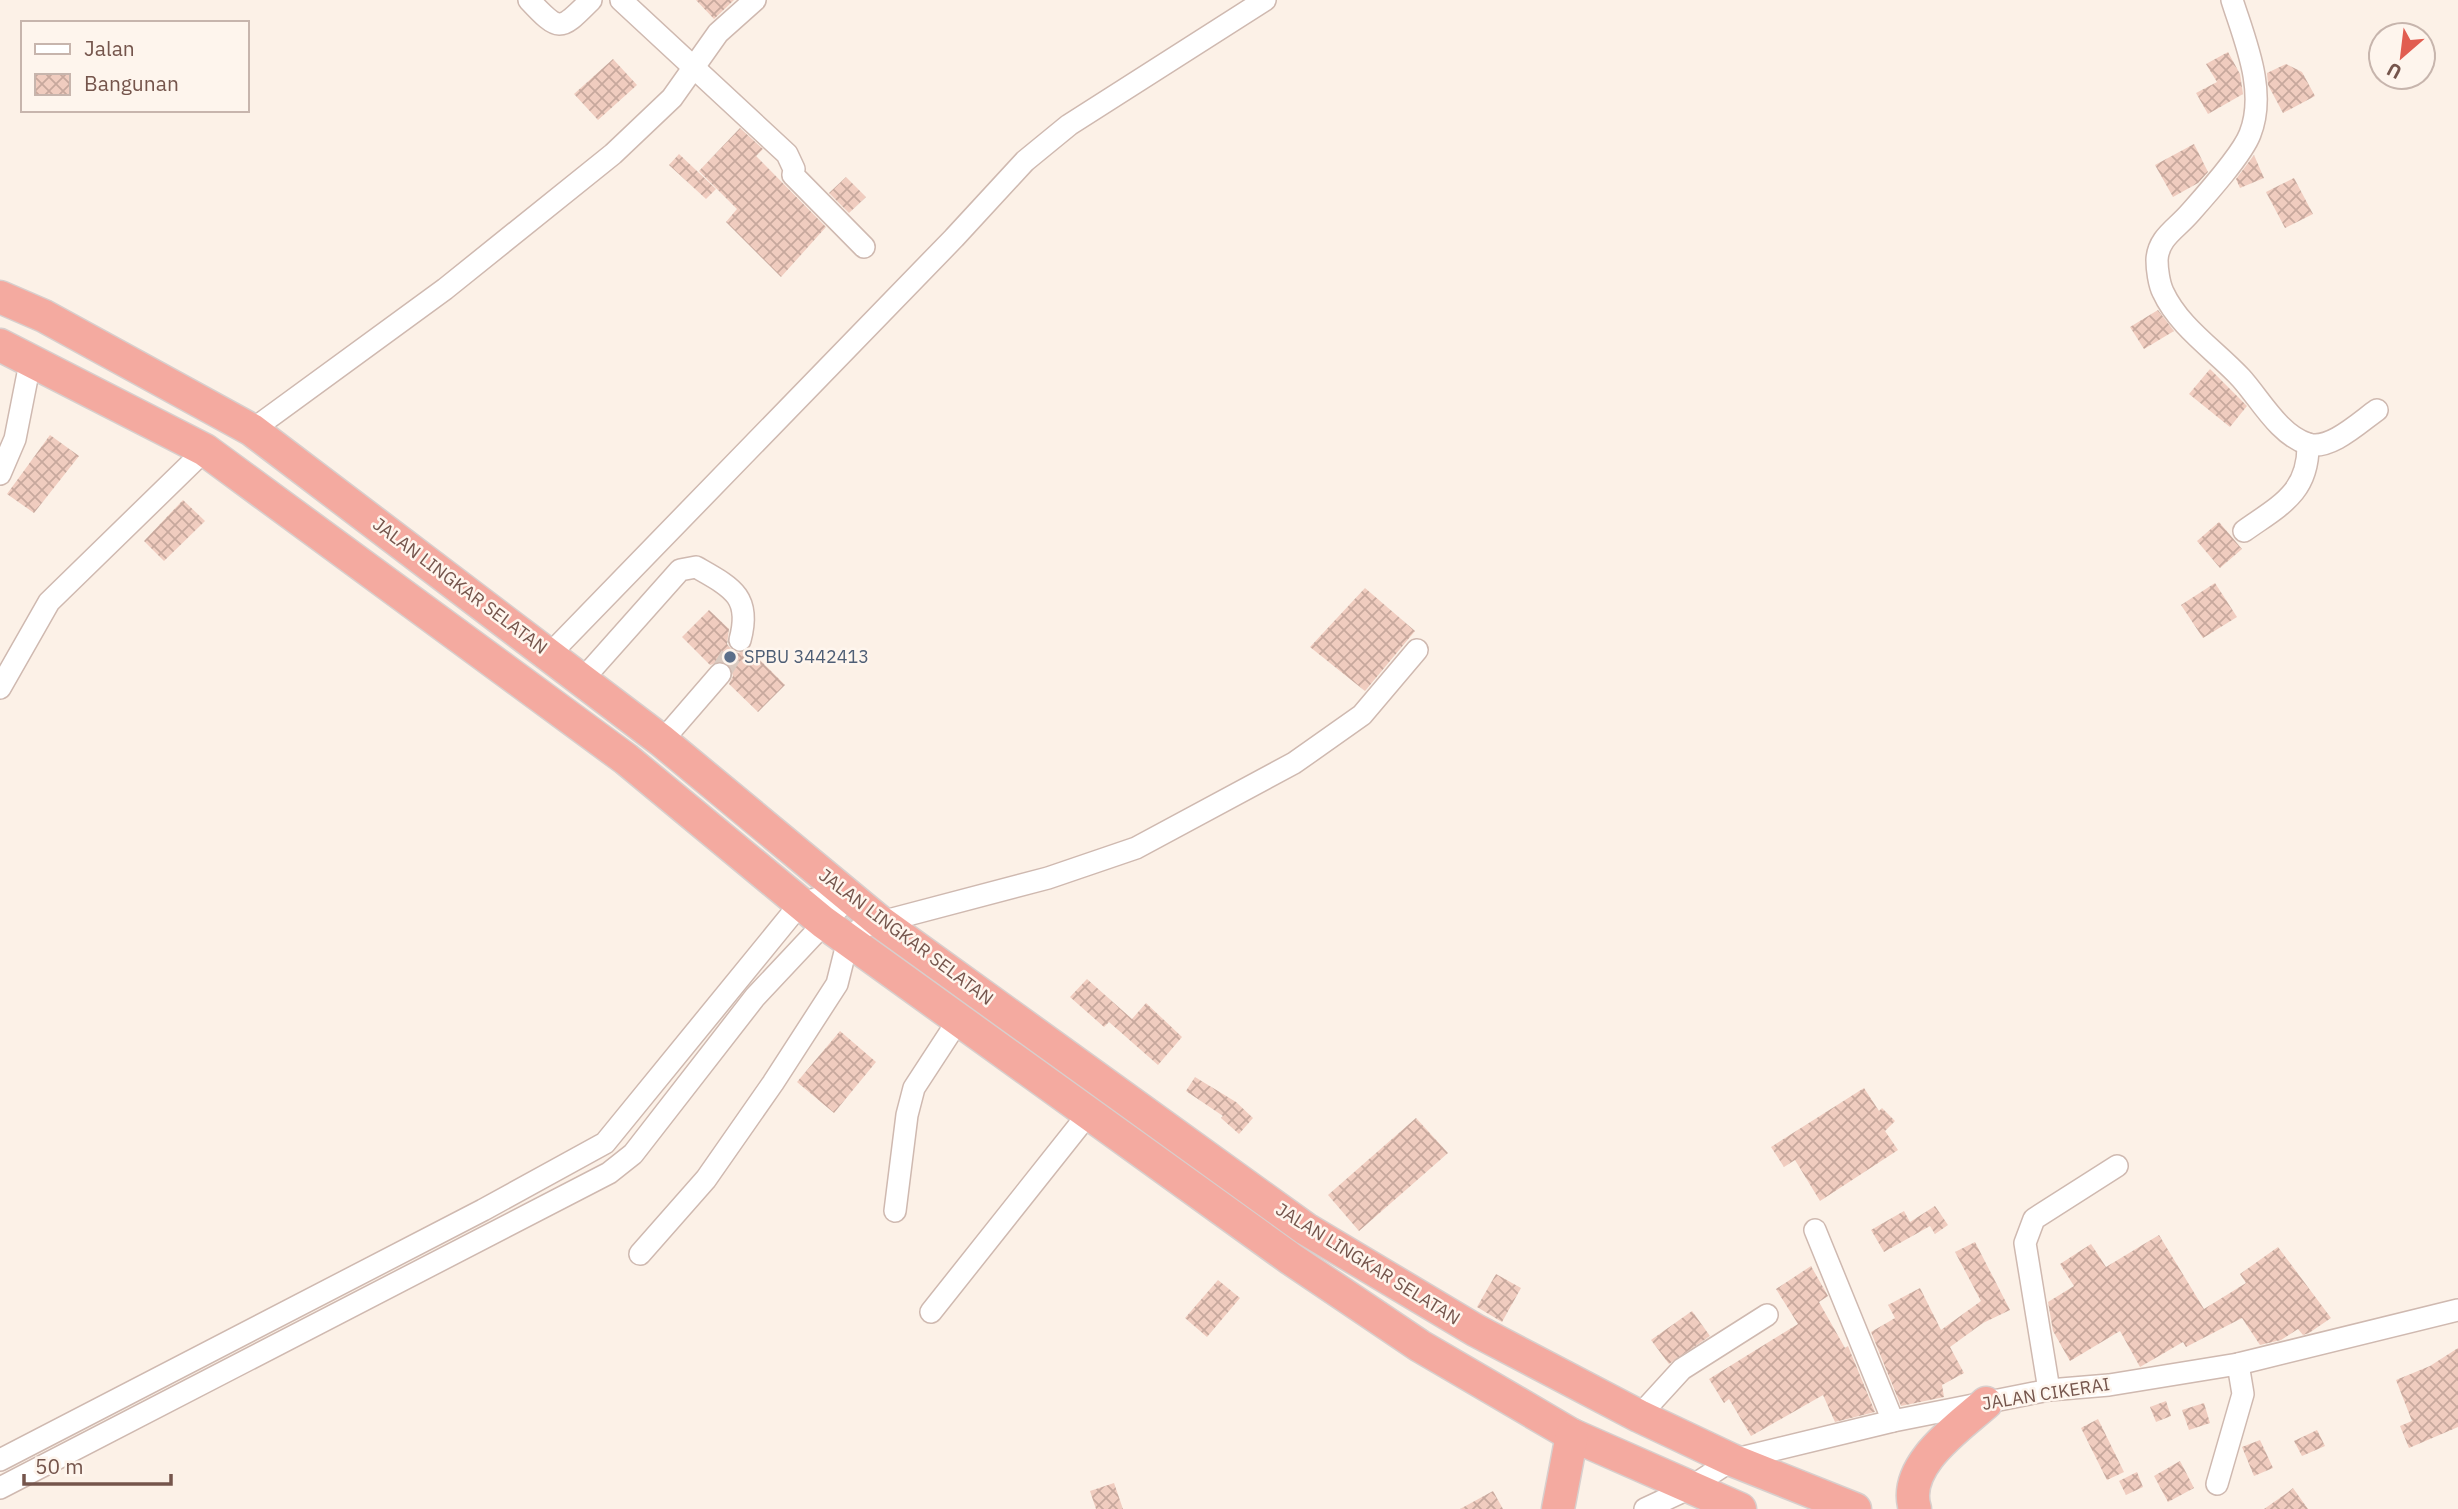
<svg xmlns="http://www.w3.org/2000/svg" width="2458" height="1509" viewBox="0 0 2458 1509" font-family="'IBM Plex Sans',sans-serif">
<style>
.building{fill:url(#building-cross-hatch)}
.lines{fill:none;stroke-linecap:round;stroke-linejoin:round}
.minor-tunnel{stroke:#dacac0;stroke-width:21;stroke-dasharray:21 10;stroke-linecap:butt}
.minor-casing{stroke:#cfb9b0;stroke-width:24}
.highway-casing{stroke:#d8cfcd;stroke-width:35}
.minor{stroke:#fff;stroke-width:21}
.highway{stroke:#f4aaa0;stroke-width:32}
.service-dot{fill:#5c6f8a;stroke:#fef5ed;stroke-width:2.5}
.labels{text-anchor:middle;stroke-width:5;stroke-linejoin:round;paint-order:stroke}
.street-label{font-size:18px;fill:#75554c;stroke:#fef5ed}
.service-label{font-size:18px;fill:#4e5e75;stroke:#fef5ed;text-anchor:start}
</style>
<defs>
<pattern id="building-cross-hatch" width="8" height="8" patternUnits="userSpaceOnUse" patternTransform="scale(1.75)"><rect width="8" height="8" fill="#f0ccbf"/><path d="M0 0l8 8M0 8l8-8" fill="none" stroke="#c7a89d"/></pattern>
</defs>
<rect width="100%" height="100%" fill="#fcf1e7"/>
<g class="building">
<polygon points="696,0 734,0 714,19"/>
<polygon points="2228,52 2240,74 2243,94 2208,114 2196,93 2217,82 2206,64"/>
<polygon points="613,59 637,85 598,120 574,94"/>
<polygon points="2286,64 2302,72 2315,96 2283,113 2268,85 2267,73"/>
<polygon points="740,128 763,149 756,156 826,227 781,277 726,222 737,209 699,171"/>
<polygon points="2194,144 2208,172 2198,183 2173,197 2155,165"/>
<polygon points="679,154 716,189 706,199 669,165"/>
<polygon points="2254,155 2264,178 2240,188 2236,179"/>
<polygon points="846,177 866,197 849,213 829,193"/>
<polygon points="2294,178 2313,214 2285,228 2266,192"/>
<polygon points="2158,310 2174,331 2144,349 2130,327"/>
<polygon points="2210,369 2247,406 2230,427 2189,394"/>
<polygon points="50,435 79,456 34,513 7,494"/>
<polygon points="183,500 205,521 164,561 144,541"/>
<polygon points="2219,522 2242,549 2220,568 2197,541"/>
<polygon points="2215,583 2237,617 2203,638 2181,605"/>
<polygon points="1365,588 1415,631 1365,691 1310,647"/>
<polygon points="709,610 729,629 727,644 731,649 738,653 749,649 785,685 758,712 729,684 733,676 729,665 722,661 710,665 682,637"/>
<polygon points="1087,979 1132,1019 1146,1003 1182,1037 1158,1065 1109,1022 1104,1027 1070,997"/>
<polygon points="840,1031 876,1062 834,1113 797,1082"/>
<polygon points="1195,1077 1236,1102 1253,1118 1239,1134 1221,1118 1223,1116 1186,1091"/>
<polygon points="1864,1088 1879,1111 1882,1108 1895,1121 1885,1131 1898,1150 1820,1201 1795,1160 1784,1167 1771,1147"/>
<polygon points="1416,1118 1448,1153 1359,1231 1328,1195"/>
<polygon points="1935,1206 1948,1225 1935,1234 1930,1226 1884,1252 1871,1230 1904,1211 1910,1222"/>
<polygon points="2159,1235 2204,1309 2246,1283 2240,1274 2278,1247 2331,1318 2309,1333 2303,1335 2298,1329 2281,1340 2260,1345 2242,1318 2186,1347 2183,1342 2140,1367 2120,1331 2070,1361 2053,1331 2048,1302 2074,1286 2060,1264 2091,1244 2106,1267"/>
<polygon points="1975,1242 2010,1310 1983,1323 1950,1347 1964,1373 1942,1385 1944,1397 1901,1406 1871,1332 1895,1318 1888,1305 1920,1288 1941,1330 1981,1301 1955,1252"/>
<polygon points="1811,1266 1828,1296 1819,1302 1845,1348 1848,1346 1875,1412 1835,1422 1823,1395 1751,1436 1729,1399 1724,1403 1709,1379 1798,1324 1776,1289"/>
<polygon points="1496,1274 1521,1288 1502,1322 1477,1307"/>
<polygon points="1218,1280 1240,1298 1207,1337 1185,1318"/>
<polygon points="1692,1311 1710,1336 1669,1364 1651,1340"/>
<polygon points="2458,1348 2458,1427 2409,1448 2400,1426 2412,1421 2396,1380 2430,1366"/>
<polygon points="2166,1401 2171,1416 2156,1422 2150,1407"/>
<polygon points="2204,1403 2210,1423 2189,1430 2182,1410"/>
<polygon points="2098,1419 2124,1472 2107,1480 2081,1428"/>
<polygon points="2317,1430 2325,1446 2302,1456 2294,1441"/>
<polygon points="2260,1440 2273,1468 2254,1476 2242,1447"/>
<polygon points="2180,1461 2194,1488 2168,1502 2154,1476"/>
<polygon points="2137,1472 2143,1487 2126,1495 2119,1481"/>
<polygon points="1114,1483 1123,1509 1096,1509 1090,1491"/>
<polygon points="2293,1488 2308,1509 2264,1509 2287,1493"/>
<polygon points="1493,1491 1503,1509 1460,1509"/>
</g>
<g class="lines">
<polyline class="minor-tunnel" points="720,674 740,640"/>
<defs>
<g id="minor">
<path d="M529 0C560 33 560 31 591 0"/>
<polyline points="621,0 787,154 794,169 793,175 864,247"/>
<path d="M2232 0C2245 41 2267 91 2250 134 2242 155 2205 196 2189 214 2176 229 2158 238 2157 260 2157 269 2159 284 2163 292 2179 327 2215 350 2241 378 2260 399 2279 435 2308 444 2330 451 2361 421 2377 410"/>
<polyline points="252,430 445,289 613,154 672,98 718,33 755,0"/>
<polyline points="0,474 15,439 31,358"/>
<path d="M2244 531C2279 506 2309 493 2308 444"/>
<polyline points="550,654 954,238 1025,161 1069,125 1265,0"/>
<path d="M583 679 680 570 696 567C731 587 752 596 740 640"/>
<polyline points="0,688 49,602 205,450"/>
<polyline points="662,741 720,674"/>
<polyline points="895,1211 907,1115 914,1088 959,1019"/>
<polyline points="1815,1230 1893,1421"/>
<polyline points="640,1254 706,1179 773,1083 837,984 848,940 862,927 1048,878 1136,848 1294,763 1362,715 1417,650"/>
<polyline points="931,1312 1089,1113"/>
<polyline points="2049,1390 2025,1243 2034,1219 2117,1166"/>
<polyline points="1639,1416 1682,1369 1767,1315"/>
<polyline points="0,1460 483,1210 605,1143 800,904 840,891"/>
<polyline points="2217,1484 2243,1394 2238,1364"/>
<polyline points="0,1488 609,1173 633,1154 755,997 848,898"/>
<polyline points="1645,1509 1688,1489 1732,1460 1893,1421 2049,1390 2109,1385 2238,1364 2458,1310"/>
</g>
<g id="highway">
<polyline points="0,297 44,316 252,430 662,741 879,921 1306,1229 1475,1330 1639,1416 1732,1460 1855,1509"/>
<polyline points="0,345 205,450 626,759 823,922 1291,1259 1420,1346 1572,1435 1740,1509"/>
<polyline points="1558,1509 1572,1435"/>
<path d="M1915 1509C1901 1466 1959 1427 1986 1403"/>
</g>
</defs>
<use href="#minor" class="minor-casing"/>
<use href="#highway" class="highway-casing"/>
<use href="#minor" class="minor"/>
<use href="#highway" class="highway"/>
</g>
<circle class="service-dot" cx="730" cy="657" r="7"/>
<g class="labels">
<g class="street-label">
<text transform="translate(460 586) rotate(37)" y="6">JALAN LINGKAR SELATAN</text>
<text transform="translate(906 937) rotate(37)" y="6">JALAN LINGKAR SELATAN</text>
<text transform="translate(1368 1264) rotate(32)" y="6">JALAN LINGKAR SELATAN</text>
<text transform="translate(2046 1394) rotate(-9)" y="6">JALAN CIKERAI</text>
</g>
<g class="service-label">
<text x="744" y="663">SPBU 3442413</text>
</g>
</g>
<rect x="21" y="21" width="228" height="91" fill="#fef5ed" stroke="#c7b5ad" stroke-width="2"/>
<rect x="35" y="44" width="35" height="10" fill="#ffffff" stroke="#c7b5ad" stroke-width="2"/>
<text x="84" y="56" font-size="21" fill="#75554c">Jalan</text>
<rect x="35" y="74" width="35" height="21" fill="url(#building-cross-hatch)" stroke="#c7b5ad" stroke-width="2"/>
<text x="84" y="91" font-size="21" fill="#75554c">Bangunan</text>
<g transform="translate(2402 56) rotate(208)"><circle r="33" fill="#fef5ed" stroke="#c7b5ad" stroke-width="2"/>
<path d="M0-5L12 26L0 18L-12 26Z" fill="#e15d50"/>
<text y="-10" font-size="19" font-weight="bold" text-anchor="middle" fill="#75554c">U</text>
</g>
<path d="M24 1474v10h147v-10" fill="none" stroke="#75554c" stroke-width="3.5"/>
<text x="35" y="1474" font-size="21" fill="#75554c" stroke="#fef5ed" stroke-width="5" paint-order="stroke">50 m</text>
</svg>
